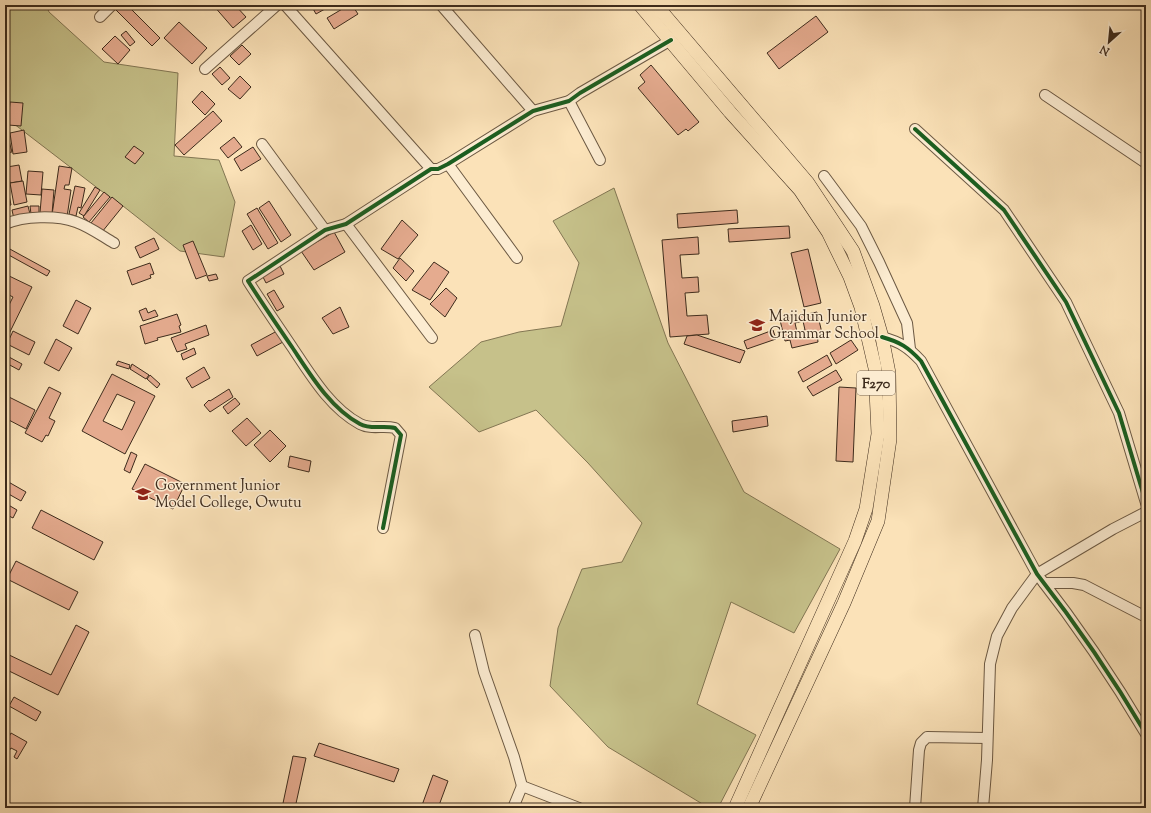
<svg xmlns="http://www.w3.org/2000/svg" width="1151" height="813" viewBox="0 0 1151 813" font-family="'Sorts Mill Goudy',serif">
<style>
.green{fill:#c6c18a;stroke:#827653}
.building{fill:#e5ab8f;stroke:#3d2b1c;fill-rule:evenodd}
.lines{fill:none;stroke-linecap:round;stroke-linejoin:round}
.minor-casing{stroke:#6c5943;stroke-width:12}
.major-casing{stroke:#3d2b1c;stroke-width:14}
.minor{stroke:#fcecd1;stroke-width:10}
.major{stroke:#fbe2b8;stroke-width:13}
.cycleway-casing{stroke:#fcecd1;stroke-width:6}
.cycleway{stroke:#1b5e20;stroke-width:4}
.labels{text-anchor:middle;stroke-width:3;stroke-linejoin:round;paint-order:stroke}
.shield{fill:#fcecd1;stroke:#766552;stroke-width:1}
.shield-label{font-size:14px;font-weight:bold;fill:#3d2b1c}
.poi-label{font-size:15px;fill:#3d2b1c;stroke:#fcecd1;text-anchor:start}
</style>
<rect width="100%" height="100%" fill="#fbe2b8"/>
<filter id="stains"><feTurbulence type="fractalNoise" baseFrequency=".005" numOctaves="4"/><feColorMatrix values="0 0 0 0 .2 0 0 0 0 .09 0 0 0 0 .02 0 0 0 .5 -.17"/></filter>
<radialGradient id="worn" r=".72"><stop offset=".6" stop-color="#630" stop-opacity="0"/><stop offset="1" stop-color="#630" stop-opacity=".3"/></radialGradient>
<g class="green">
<polygon points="5,5 46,5 49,12 104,62 178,73 174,156 219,160 235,202 224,257 180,251 123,206 100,190 5,117"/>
<polygon points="614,188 668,343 744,492 840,549 794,633 731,602 697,704 756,735 718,808 709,808 608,747 550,686 558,628 582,569 622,562 642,523 588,463 536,410 479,432 429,387 481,342 519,332 561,326 579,263 553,221"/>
</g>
<g class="building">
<polygon points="121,5 127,5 160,38 152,46 116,10"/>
<polygon points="213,5 235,5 246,17 233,28"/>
<polygon points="311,5 332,5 316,14"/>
<polygon points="349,5 352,5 358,14 334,29 327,18"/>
<polygon points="816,16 828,32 779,69 767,53"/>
<polygon points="179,22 207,48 192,64 164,38"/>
<polygon points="126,31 135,42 130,46 121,35"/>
<polygon points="115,36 130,50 118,64 102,49"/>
<polygon points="242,45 251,54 239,65 230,56"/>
<polygon points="651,65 699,122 688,131 686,129 678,135 638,88 645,82 640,75"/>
<polygon points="220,67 230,78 222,85 212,74"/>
<polygon points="240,76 251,87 240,99 228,89"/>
<polygon points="202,91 215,104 205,115 192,102"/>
<polygon points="10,102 23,103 21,126 8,125"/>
<polygon points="213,111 222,121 184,155 175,145"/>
<polygon points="24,130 27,152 13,154 10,133"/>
<polygon points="8,137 12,152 5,153 5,138"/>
<polygon points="234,137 242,147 228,158 220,148"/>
<polygon points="134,146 144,153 135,164 125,157"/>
<polygon points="253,147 261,159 241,171 234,159"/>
<polygon points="19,165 22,181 10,183 7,167"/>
<polygon points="59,166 72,168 69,185 65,185 64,189 71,190 67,217 52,215"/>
<polygon points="28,171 43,172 41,195 26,194"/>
<polygon points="23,181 27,202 14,205 10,183"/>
<polygon points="5,184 7,184 11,205 5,206"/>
<polygon points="75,186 85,188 81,208 78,207 76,216 69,214"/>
<polygon points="95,187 100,190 84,216 79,213"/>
<polygon points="42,189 54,190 52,214 40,213"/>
<polygon points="104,192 110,197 89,222 83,217"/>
<polygon points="112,197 123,206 102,232 91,223"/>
<polygon points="269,201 291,235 281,242 259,208"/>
<polygon points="28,206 30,214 14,219 12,210"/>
<polygon points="30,206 39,206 39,214 31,214"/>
<polygon points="257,208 278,243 268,249 247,214"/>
<polygon points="737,210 738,223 678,228 677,214"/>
<polygon points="402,220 418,235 398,259 381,249"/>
<polygon points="251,225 262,244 253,250 242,231"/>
<polygon points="789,226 790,238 729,242 728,229"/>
<polygon points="334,232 345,252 314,270 301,251"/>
<polygon points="698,237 699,254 680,255 682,278 698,277 699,292 685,293 687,316 707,315 709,334 670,337 662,240"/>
<polygon points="154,238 159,249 140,258 135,247"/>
<polygon points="193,241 207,275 196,279 183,245"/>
<polygon points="8,248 50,271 47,276 5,253"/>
<polygon points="808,249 821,303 804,307 791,253"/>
<polygon points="400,258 414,271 406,281 393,268"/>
<polygon points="434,262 449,272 430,300 412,290"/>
<polygon points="150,263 154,274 150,275 151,278 132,285 127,271"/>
<polygon points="279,264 284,274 266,283 261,273"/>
<polygon points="5,274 32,287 5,342 5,313 13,297 5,293"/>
<polygon points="216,274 218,279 209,281 207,276"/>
<polygon points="446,288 457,298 445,317 430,304"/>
<polygon points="274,290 284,307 277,311 267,294"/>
<polygon points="76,300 91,308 78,334 63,326"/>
<polygon points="340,307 349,327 333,334 322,318"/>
<polygon points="146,308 148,313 155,310 158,316 143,321 139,311"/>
<path d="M817 312 822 333 817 334 818 342 792 348 790 340 785 341 780 320ZM803 321 805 330 797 332 795 323Z"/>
<polygon points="177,314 181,325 179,326 181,332 157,338 158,340 145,344 140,326"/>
<polygon points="206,325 209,335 185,344 187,349 177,352 171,338"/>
<polygon points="773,330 776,339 747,349 744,341"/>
<polygon points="13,331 35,342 29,355 7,344"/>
<polygon points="277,331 283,342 257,356 251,345"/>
<polygon points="697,335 745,351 740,363 684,344 687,336"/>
<polygon points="56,339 72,348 59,371 44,363"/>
<polygon points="851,340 858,350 836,364 830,353"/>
<polygon points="194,348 196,354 183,360 181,354"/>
<polygon points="827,355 832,365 803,382 798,372"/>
<polygon points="9,357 22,364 19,370 6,363"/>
<polygon points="118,361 130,365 129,369 116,365"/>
<polygon points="132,364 149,375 146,379 130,369"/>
<polygon points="204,367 210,378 192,388 186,378"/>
<polygon points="836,370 842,380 813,396 807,387"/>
<path d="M112 374 155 396 125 454 82 431ZM117 394 135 402 122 430 103 421Z"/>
<polygon points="150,375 160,384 157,388 147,379"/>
<polygon points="49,387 61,393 49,418 55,421 48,436 46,435 42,442 25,433"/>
<polygon points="839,387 856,388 853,462 836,461"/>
<polygon points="229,389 233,397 210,412 204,405 209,400 210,401"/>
<polygon points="5,395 35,410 26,429 5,418"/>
<polygon points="235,398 240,404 228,414 223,407"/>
<polygon points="767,416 768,426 733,432 732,421"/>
<polygon points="247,418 261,433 246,446 232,431"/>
<polygon points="270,430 286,446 270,462 254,445"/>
<polygon points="131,452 137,455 130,473 124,470"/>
<polygon points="290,456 311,461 309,472 288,467"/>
<polygon points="145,464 185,484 173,509 132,489"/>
<polygon points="5,480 26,492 21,501 5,492"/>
<polygon points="5,503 17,510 13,518 5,514"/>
<polygon points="41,510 103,542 94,560 32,528"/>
<polygon points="16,561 78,592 69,610 7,579"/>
<polygon points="76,625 89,632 58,695 5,669 5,653 51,675"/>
<polygon points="14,697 41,712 36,721 9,706"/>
<polygon points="11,733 27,742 17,759 14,757 17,751 11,748 7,754 5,752 5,744"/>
<polygon points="319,743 399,769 394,782 314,756"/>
<polygon points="293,756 306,758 295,808 282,808"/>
<polygon points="433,775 448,781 438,808 421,808"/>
</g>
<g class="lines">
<defs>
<g id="minor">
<polyline points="285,5 431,169"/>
<polyline points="441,5 533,111"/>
<polyline points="100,17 112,5"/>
<polyline points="205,69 277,5"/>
<polyline points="1045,95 1146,163"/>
<polyline points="569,101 600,160"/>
<polyline points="915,129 1004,210 1066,302 1119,413 1146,503"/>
<polyline points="262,144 325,230"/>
<polyline points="448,164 517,258"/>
<polyline points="824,176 861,226 879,262 907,323 910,349"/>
<path d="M5 224C24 216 56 215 76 222 90 227 102 236 114 243"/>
<polyline points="346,224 432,338"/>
<path d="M882 337C900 342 908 347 921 361L1037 574C1077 625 1113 678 1146 734"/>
<path d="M383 528 401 435 395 428C383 425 371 430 360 424 330 408 310 374 292 347 277 325 262 303 248 281L325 230 346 224 431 169H438L448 164 533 111 569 101 580 93 671 40"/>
<polyline points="1044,583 1073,583 1084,585 1146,617"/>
<polyline points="475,635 484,672 514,757 522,786"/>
<polyline points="513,808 522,786 579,808"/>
<polyline points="915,808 919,750 921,743 927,737 987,738"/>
<polyline points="983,808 987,760 990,664 997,636 1012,608 1037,574 1113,529 1146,512"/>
</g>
<g id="major">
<polyline points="640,5 730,112 800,190 828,232 850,277 861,307 875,368 878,434 866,509 855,541 735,808"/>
<polyline points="656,5 808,183 853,251 873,306 882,337 889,373 890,439 878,521 844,603 749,808"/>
</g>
</defs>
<use href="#minor" class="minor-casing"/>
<use href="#major" class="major-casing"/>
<use href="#minor" class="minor"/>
<use href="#major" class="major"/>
<defs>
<g id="cycleway">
<polyline points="915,129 1004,210 1066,302 1119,413 1146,503"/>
<path d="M882 337C900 342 908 347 921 361L1037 574C1077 625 1113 678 1146 734"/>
<path d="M383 528 401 435 395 428C383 425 371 430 360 424 330 408 310 374 292 347 277 325 262 303 248 281L325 230 346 224 431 169H438L448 164 533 111 569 101 580 93 671 40"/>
</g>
</defs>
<use href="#cycleway" class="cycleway-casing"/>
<use href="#cycleway" class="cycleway"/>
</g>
<defs>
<symbol id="school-bare" viewBox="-9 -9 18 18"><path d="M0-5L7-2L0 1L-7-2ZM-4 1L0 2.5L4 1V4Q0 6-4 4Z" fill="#8f2418" stroke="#fcecd1" stroke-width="2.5" paint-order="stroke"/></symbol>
</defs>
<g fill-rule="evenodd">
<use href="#school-bare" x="746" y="314" width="22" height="22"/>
<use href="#school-bare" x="132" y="483" width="22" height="22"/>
</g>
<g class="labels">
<rect class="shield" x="857" y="371" width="38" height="24" rx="3"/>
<g class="shield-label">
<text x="876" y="388">F270</text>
</g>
<g class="poi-label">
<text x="769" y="321">Majidun Junior<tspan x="769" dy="17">Grammar School</tspan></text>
<text x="155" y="490">Government Junior<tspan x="155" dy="17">Model College, Owutu</tspan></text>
</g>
</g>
<rect width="1151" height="813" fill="none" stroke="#fbe2b8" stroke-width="20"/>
<rect x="6" y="6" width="1139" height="801" fill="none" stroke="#3d2b1c" stroke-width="2"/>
<rect x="10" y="10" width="1131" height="793" fill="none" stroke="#3d2b1c"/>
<g transform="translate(1109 42) rotate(207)" stroke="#fcecd1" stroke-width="3" paint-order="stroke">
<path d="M0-3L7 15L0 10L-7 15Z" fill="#3d2b1c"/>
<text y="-6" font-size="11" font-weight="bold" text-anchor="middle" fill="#3d2b1c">N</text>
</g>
<rect width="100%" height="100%" filter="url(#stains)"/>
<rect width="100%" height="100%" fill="url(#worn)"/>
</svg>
